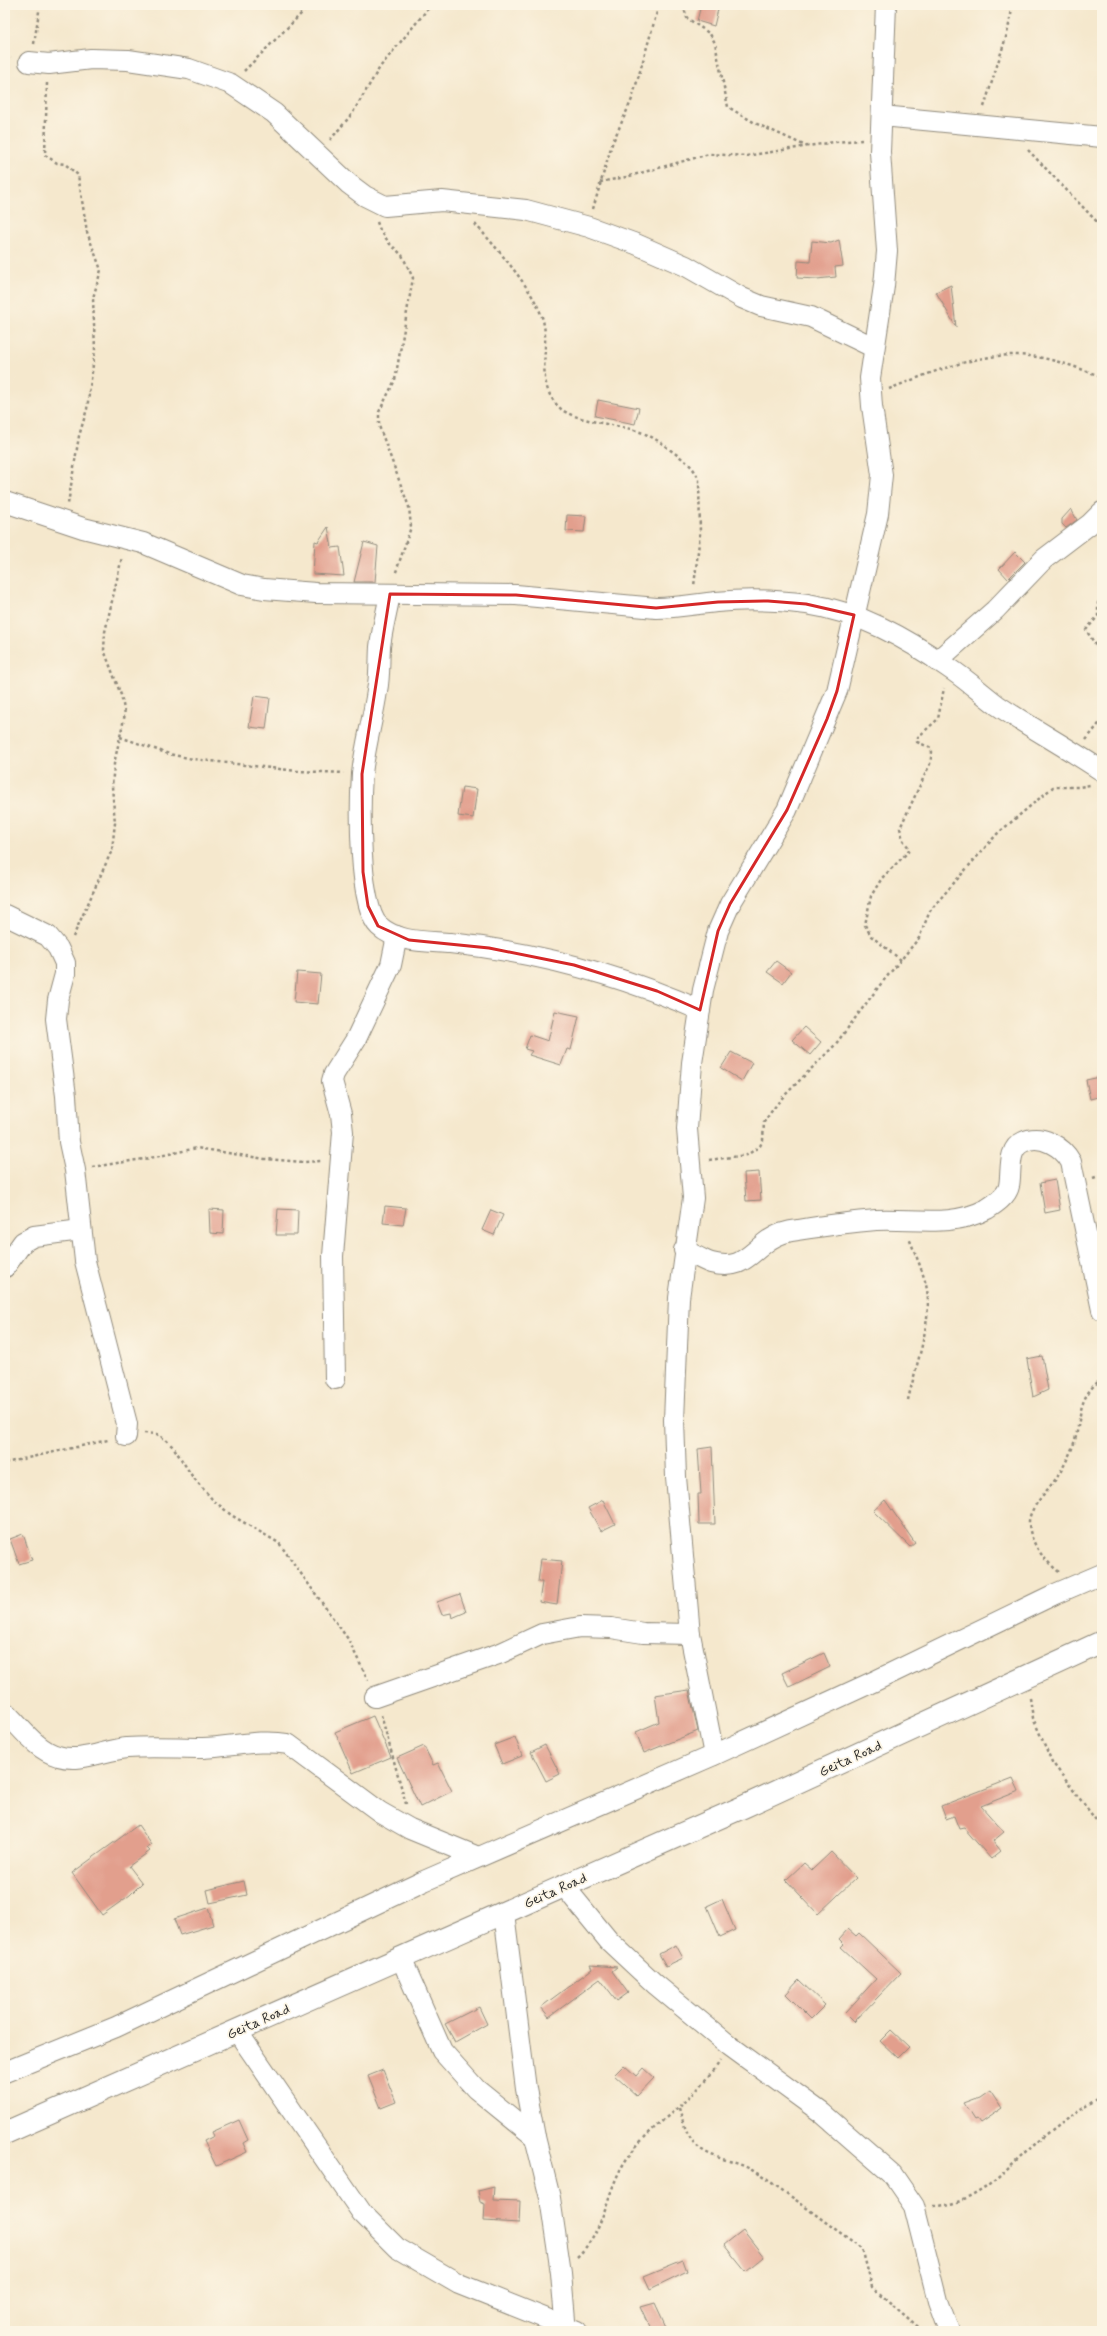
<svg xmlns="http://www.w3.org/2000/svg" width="1107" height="2336" viewBox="0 0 1107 2336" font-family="Mynerve,sans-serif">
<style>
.building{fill:#e29f8d}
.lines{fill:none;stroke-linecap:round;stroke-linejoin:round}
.minor-casing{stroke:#908a7c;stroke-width:22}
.trunk-casing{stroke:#908a7c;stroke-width:24}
.path{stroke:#908a7c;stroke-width:2.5;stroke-dasharray:3 3;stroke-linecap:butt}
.minor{stroke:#fff;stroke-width:20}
.trunk{stroke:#fff;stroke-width:22}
.marked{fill:none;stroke:#d62828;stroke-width:3;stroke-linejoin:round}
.labels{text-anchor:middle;stroke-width:3.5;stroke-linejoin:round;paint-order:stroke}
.street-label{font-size:14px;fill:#2b2b2b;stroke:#fcf5e5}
</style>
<rect width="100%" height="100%" fill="#fcf5e5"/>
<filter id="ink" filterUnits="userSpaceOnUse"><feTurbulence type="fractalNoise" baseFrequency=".025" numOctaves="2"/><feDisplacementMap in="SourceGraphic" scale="8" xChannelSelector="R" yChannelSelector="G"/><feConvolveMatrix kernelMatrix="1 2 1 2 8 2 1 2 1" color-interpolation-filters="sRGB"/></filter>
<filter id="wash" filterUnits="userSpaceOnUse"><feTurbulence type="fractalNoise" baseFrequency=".012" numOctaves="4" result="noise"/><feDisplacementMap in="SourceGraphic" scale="16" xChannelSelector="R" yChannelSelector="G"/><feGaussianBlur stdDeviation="0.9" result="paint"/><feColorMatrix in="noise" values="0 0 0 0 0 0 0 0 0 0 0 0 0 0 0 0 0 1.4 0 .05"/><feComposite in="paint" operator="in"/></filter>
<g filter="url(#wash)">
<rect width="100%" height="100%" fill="#f5e8cd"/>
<g id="blocks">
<g class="building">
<polygon points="701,5 719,5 714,26 697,21"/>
<polygon points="839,240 843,266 835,267 836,277 817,279 797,278 798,261 810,262 812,241 831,243"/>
<polygon points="951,285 956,327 936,292"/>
<polygon points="598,400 639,408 635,424 595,416"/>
<polygon points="1071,509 1077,520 1066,528 1062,524 1062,519"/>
<polygon points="567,515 586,516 584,532 566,531"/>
<polygon points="328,527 332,548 340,547 344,576 313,574 315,541 318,542"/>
<polygon points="364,542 378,546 375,582 354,582"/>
<polygon points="1015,552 1025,562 1008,579 999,569"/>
<polygon points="254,696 270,698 266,729 249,727"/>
<polygon points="462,787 477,789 473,818 458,816"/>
<polygon points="776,961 791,972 783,983 767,972"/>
<polygon points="297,972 321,974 318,1004 294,1002"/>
<polygon points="555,1011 579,1016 571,1050 567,1049 561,1065 529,1055 532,1051 525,1049 530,1035 548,1041"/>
<polygon points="804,1027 821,1042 810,1055 792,1040"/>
<polygon points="731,1052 752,1063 742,1081 721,1068"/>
<polygon points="1100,1077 1102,1096 1090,1099 1086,1080"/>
<polygon points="759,1172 761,1200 746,1201 744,1173"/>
<polygon points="1055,1180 1060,1210 1045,1213 1040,1183"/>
<polygon points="385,1206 406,1208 403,1225 383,1223"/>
<polygon points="209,1209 224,1210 223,1234 210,1233"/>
<polygon points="278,1209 298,1210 297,1235 276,1235"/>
<polygon points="491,1210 503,1215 494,1235 482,1230"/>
<polygon points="1042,1356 1048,1390 1033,1397 1027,1359"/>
<polygon points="712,1447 715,1524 699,1524 698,1494 701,1494 698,1449"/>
<polygon points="603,1500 615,1524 601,1531 588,1508"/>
<polygon points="885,1500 915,1543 910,1547 873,1511"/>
<polygon points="23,1534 32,1560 19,1564 10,1539"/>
<polygon points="541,1559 562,1561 557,1605 539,1602 542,1582 538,1582"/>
<polygon points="460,1594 466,1612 452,1618 451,1613 442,1615 437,1602"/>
<polygon points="824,1653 830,1667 789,1687 782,1673"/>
<polygon points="689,1690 698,1731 644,1753 636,1732 659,1722 655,1695"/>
<polygon points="373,1716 391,1757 353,1773 335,1732"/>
<polygon points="515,1737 522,1756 502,1764 494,1745"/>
<polygon points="545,1745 560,1774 546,1781 531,1752"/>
<polygon points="424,1746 433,1765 438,1763 452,1791 420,1807 397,1758"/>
<polygon points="1013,1778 1019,1791 981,1806 1004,1832 993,1841 1001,1851 991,1859 964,1828 959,1829 954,1816 946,1819 941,1806"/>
<polygon points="138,1825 152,1845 147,1848 150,1851 129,1866 142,1883 130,1895 102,1915 72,1873"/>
<polygon points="831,1852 856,1878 818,1914 786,1880 804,1863 812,1870"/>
<polygon points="244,1881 247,1895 210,1903 207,1890"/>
<polygon points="722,1899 735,1930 720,1937 707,1906"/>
<polygon points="208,1908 213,1925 180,1935 174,1919"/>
<polygon points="848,1929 856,1936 859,1933 901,1973 854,2022 845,2013 876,1979 841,1947 844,1944 839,1939"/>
<polygon points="676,1945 683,1958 666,1966 659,1954"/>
<polygon points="590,1965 617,1967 612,1971 628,1993 617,2001 600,1979 549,2017 541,2007 592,1969"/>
<polygon points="799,1980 825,2005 811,2019 786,1994"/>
<polygon points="479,2007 487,2024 455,2042 445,2024"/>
<polygon points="891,2030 909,2047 898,2058 880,2041"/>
<polygon points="624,2065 636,2076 643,2068 654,2078 637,2096 614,2075"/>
<polygon points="383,2070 396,2102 381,2108 368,2076"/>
<polygon points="990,2090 1002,2108 980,2123 977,2119 975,2120 964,2103 980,2097"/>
<polygon points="239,2120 248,2140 243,2143 247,2152 216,2166 204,2141 214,2136 212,2132"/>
<polygon points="494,2187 493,2200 520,2201 519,2223 484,2221 485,2204 480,2202 478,2191"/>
<polygon points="743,2230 764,2257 746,2272 724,2245"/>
<polygon points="683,2260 687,2271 650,2289 644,2276"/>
<polygon points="655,2303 668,2331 652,2331 641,2307"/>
</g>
</g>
</g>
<g filter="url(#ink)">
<use href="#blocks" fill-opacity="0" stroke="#908a7c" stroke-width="1"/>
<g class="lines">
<defs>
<g id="minor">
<polyline points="29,62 49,64 91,59 128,60 189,69 231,84 274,113 349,184 365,196 385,206 442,201 526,210 589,227 636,244 686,266 742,298 761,306 811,317 873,347"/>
<polyline points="882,116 1102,137"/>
<path d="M5 502 83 528 143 543 242 585 264 589 316 593 516 595 656 608C677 608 696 604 716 602 745 599 778 600 807 604 860 612 906 638 949 668 966 679 981 693 997 705 1031 728 1068 748 1102 771"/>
<path d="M390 594C387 611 382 629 380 647 379 662 380 677 377 691 373 719 365 746 362 774 360 803 358 907 379 926 397 943 427 941 450 943 536 952 621 975 700 1010"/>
<polyline points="937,661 995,610 1044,559 1090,524 1102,512"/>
<polyline points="5,915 48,936 58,948 65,963 65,974 58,1000 56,1019 66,1096 69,1142 75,1170 85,1261 127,1424 126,1436"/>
<path d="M684 1250C693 1254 702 1260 711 1263 741 1271 748 1255 769 1240 778 1234 788 1231 798 1230 823 1226 850 1222 876 1220 914 1218 951 1228 987 1209 995 1204 1007 1196 1009 1186 1012 1171 1007 1149 1023 1142 1041 1133 1063 1147 1071 1162L1102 1310"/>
<polyline points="5,1267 23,1242 34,1236 81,1230"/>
<polyline points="335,1379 333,1256 343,1132 341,1114 332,1081 334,1074 356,1039 381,986 391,965 397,936"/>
<polyline points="375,1697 501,1653 542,1634 580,1627 611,1628 643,1633 690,1634"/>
<path d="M5 1712C21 1727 36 1750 58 1756 81 1763 104 1750 127 1748 152 1746 178 1748 203 1748 232 1747 259 1739 288 1744L380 1812 410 1829 478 1857"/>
<polyline points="714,1755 690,1634 676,1477 674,1420 679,1298 693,1198 687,1129 692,1063 703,990 718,931 730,904 787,810 837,691 878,514 882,475 872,406 870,378 884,286 887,251 880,152 886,5"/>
<polyline points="564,1886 609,1941 655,1984 730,2046 822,2113 892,2174 914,2206 938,2301 949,2331"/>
<polyline points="504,1913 526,2089 535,2137 550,2198 561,2273 566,2331"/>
<polyline points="401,1958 442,2051 476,2089 535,2137"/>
<polyline points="237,2031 362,2213 397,2248 459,2284 577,2331"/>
<polyline points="5,2072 116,2027 424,1881 714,1755 877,1680 1055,1594 1102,1574"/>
</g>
<polyline id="trunk" points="5,2133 743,1807 1102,1642"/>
</defs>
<use href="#minor" class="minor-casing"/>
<use href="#trunk" class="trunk-casing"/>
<g class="path">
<polyline points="683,5 687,18 710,34 715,43 728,107 755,123 806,146"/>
<polyline points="34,44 40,5"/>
<polyline points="5,57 11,58"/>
<polyline points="244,71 310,5"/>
<polyline points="47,83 45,155 57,163 65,164 78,175 87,232 101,270 93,298 95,350 87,409 79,436 68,504"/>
<polyline points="984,107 1007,34 1013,5"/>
<polyline points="330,140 352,114 380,67 431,5"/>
<polyline points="1028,150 1102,227"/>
<polyline points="600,182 626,177 709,154 746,156 834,142 862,140"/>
<polyline points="593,209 612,144 632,99 659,5"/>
<polyline points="377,222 380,230 390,244 402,255 413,278 395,380 379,412 379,426 409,507 411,527 395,575"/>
<path d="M475 224C495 246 533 289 542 317 552 348 532 383 561 409 573 420 617 425 634 430 651 435 659 441 673 452 684 460 694 466 699 480L700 534 694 586"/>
<path d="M889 389C927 374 970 356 1013 355 1044 355 1074 366 1102 377"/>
<polyline points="1102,597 1098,603 1098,616 1086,630 1102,655"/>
<polyline points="120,737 169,754 193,759 297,771 344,773"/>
<polyline points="1086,740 1102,720"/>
<polyline points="73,937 112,850 115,823 112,786 114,764 125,714 121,695 104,650 105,632 122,557"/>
<polyline points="901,960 871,936 865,925 871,896 882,878 908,852 909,848 903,840 900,828 930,764 932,752 929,747 917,742 918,737 938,719 944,688"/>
<polyline points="709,1160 747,1155 760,1146 763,1140 764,1122 771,1112 781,1099 835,1045 880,985 919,938 930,911 939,900 997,834 1053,787 1079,787 1090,785"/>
<polyline points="92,1167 150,1158 197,1148 265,1159 304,1162 322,1161"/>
<polyline points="1093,1178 1102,1175"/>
<path d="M908 1400C915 1368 934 1317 926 1285 922 1269 915 1253 909 1238"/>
<polyline points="144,1433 157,1434 166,1440 174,1448 192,1476 212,1499 231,1515 279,1543 348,1639 368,1680"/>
<polyline points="5,1463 108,1440"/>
<path d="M1059 1572C1044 1560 1029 1542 1029 1522 1029 1506 1054 1485 1061 1471 1066 1462 1072 1450 1075 1440 1082 1415 1077 1397 1102 1379"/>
<polyline points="1030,1698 1033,1718 1052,1762 1102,1828"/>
<polyline points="381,1715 406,1804"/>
<path d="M679 2108C683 2121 686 2136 697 2146 712 2160 738 2160 755 2172 792 2195 826 2224 862 2248L872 2287 923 2331"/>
<path d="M933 2206C977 2205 1002 2173 1033 2146 1054 2127 1077 2110 1102 2096"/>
<path d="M577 2257C607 2228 605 2192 626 2160 650 2123 695 2102 720 2061"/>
</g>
<use href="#minor" class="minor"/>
<use href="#trunk" class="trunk"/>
</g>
</g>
<path class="marked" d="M390 594 516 595 656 608 718 602 768 601 806 604 854 615 837 691 827 719 787 810 730 904 718 931 700 1010 657 991 574 965 489 948 409 940 378 926 368 906 363 872 362 774Z"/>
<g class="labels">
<g class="street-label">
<text transform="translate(850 1758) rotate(-25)" y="5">Geita Road</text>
<text transform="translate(555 1890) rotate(-24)" y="5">Geita Road</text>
<text transform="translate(258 2021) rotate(-24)" y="5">Geita Road</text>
</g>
</g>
<rect width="1107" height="2336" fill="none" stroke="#fcf5e5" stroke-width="20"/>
</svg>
